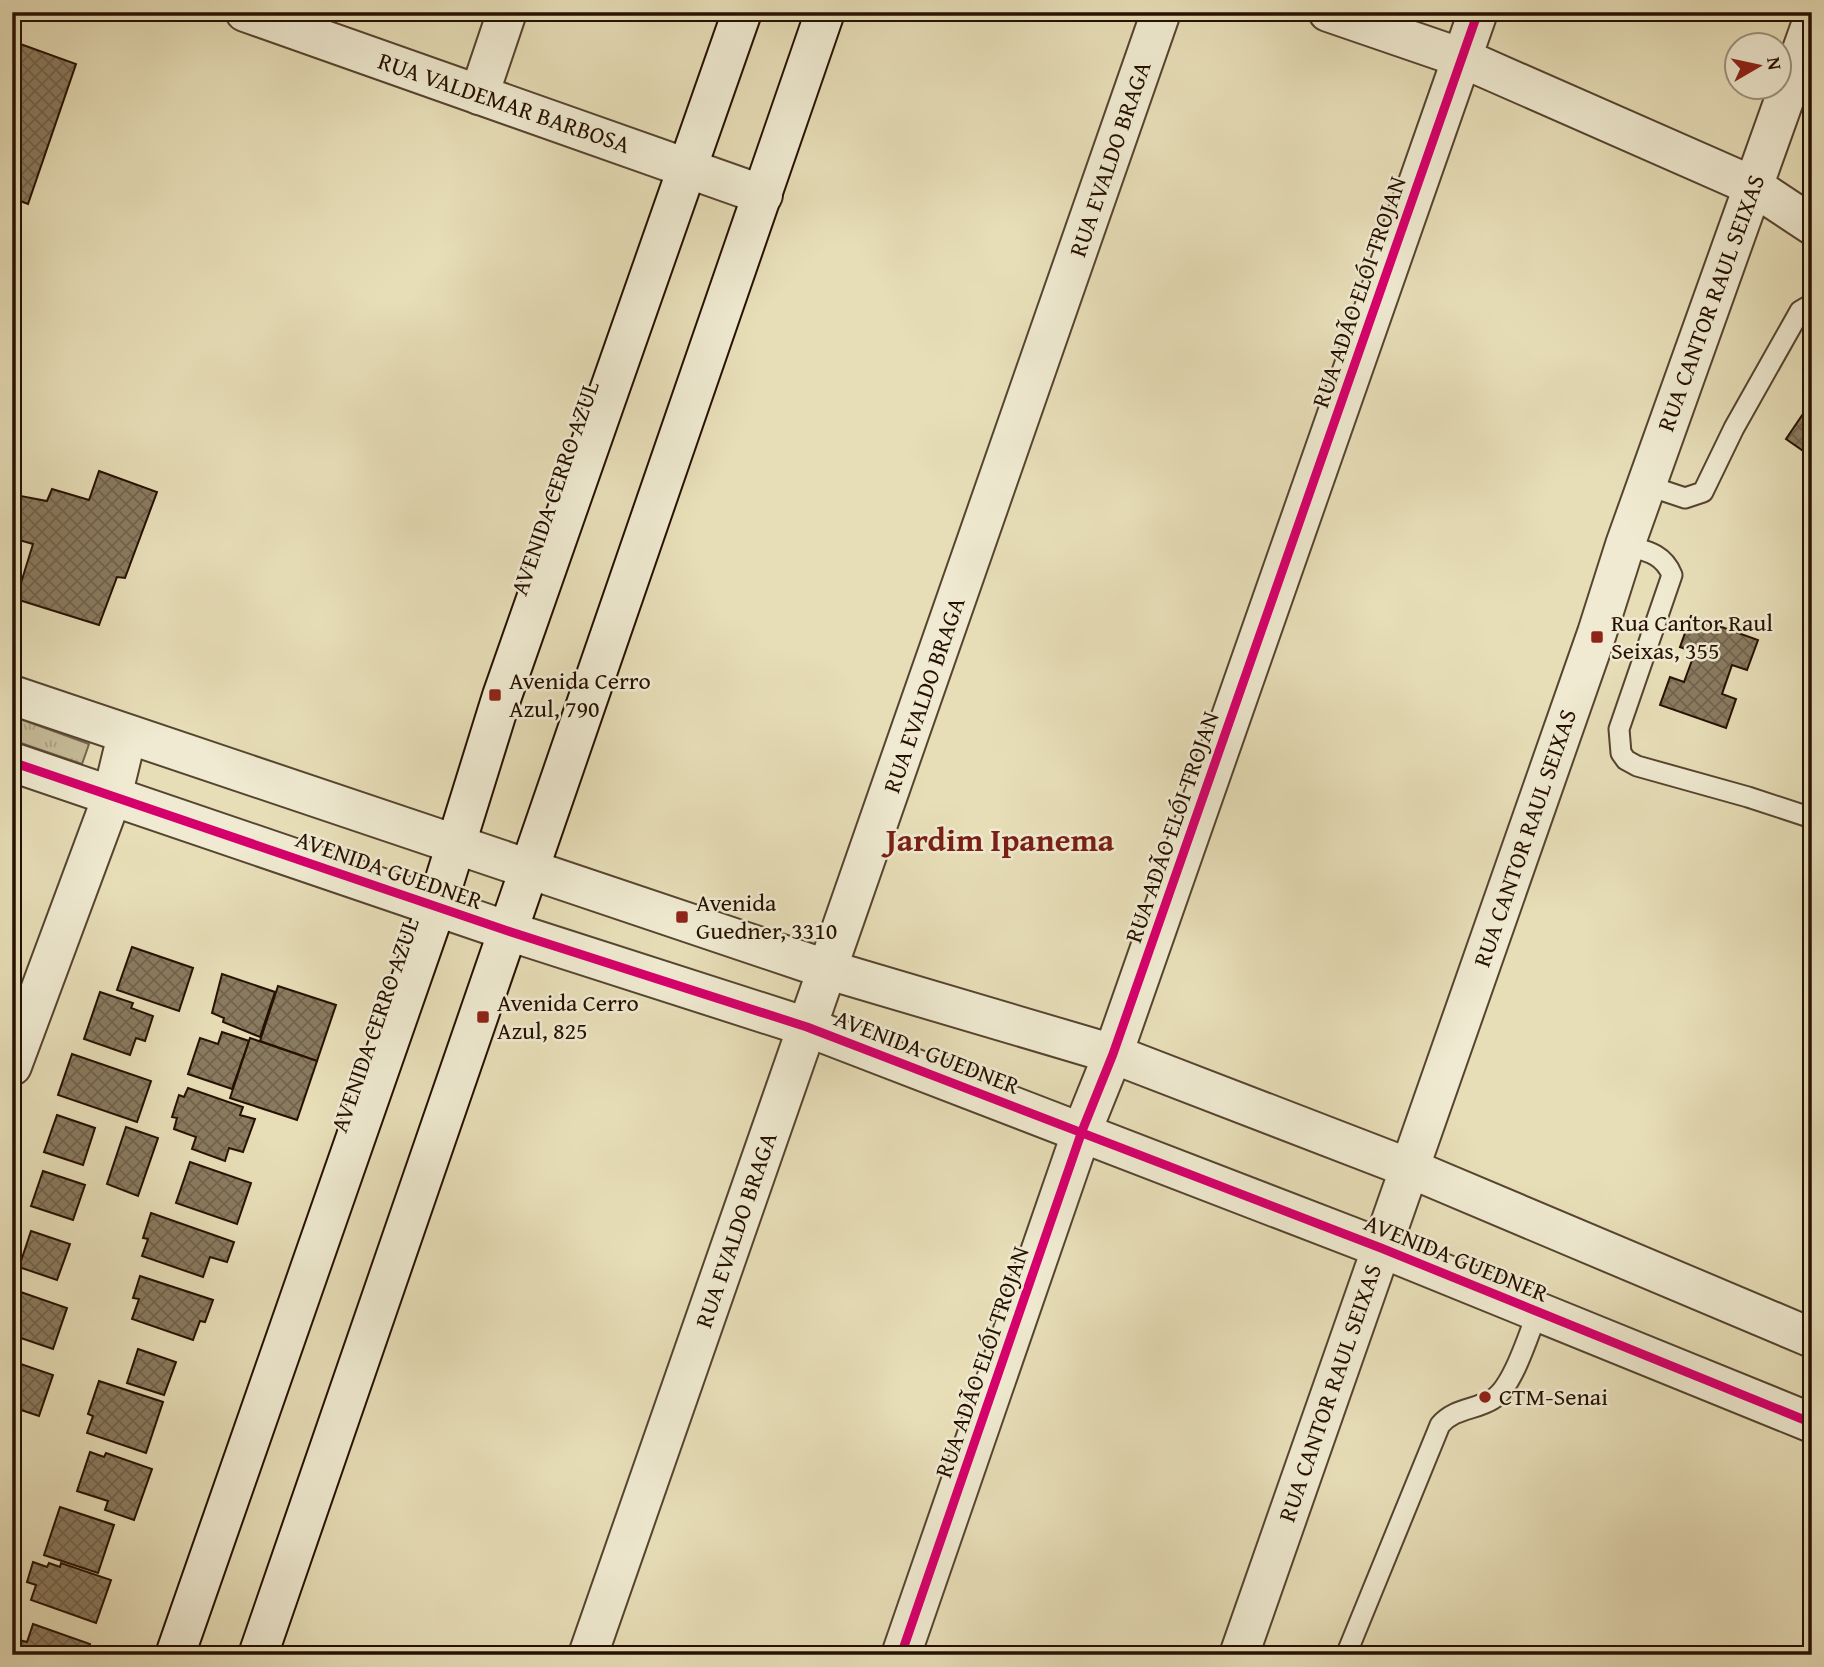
<svg xmlns="http://www.w3.org/2000/svg" width="1824" height="1667" viewBox="0 0 1824 1667" font-family="'Gentium Book Plus',serif">
<style>
.grass{fill:url(#grass-tufts);stroke:#76664d;stroke-width:2}
.building{fill:url(#building-cross-hatch);stroke:#261001;stroke-width:2}
.lines{fill:none;stroke-linecap:round;stroke-linejoin:round}
.service-casing{stroke:#56442f;stroke-width:23}
.minor-casing{stroke:#56442f;stroke-width:42}
.tertiary-casing{stroke:#56442f;stroke-width:42}
.secondary-casing{stroke:#261001;stroke-width:42}
.service{stroke:#efead1;stroke-width:19}
.minor{stroke:#efead1;stroke-width:38}
.tertiary{stroke:#efead1;stroke-width:38}
.secondary{stroke:#efead1;stroke-width:38}
.cycleway-casing{stroke:#efead1;stroke-width:13}
.cycleway{stroke:#d6006c;stroke-width:9}
.poi-dot{fill:#8f2418;stroke:#efead1;stroke-width:2.5}
.labels{text-anchor:middle;stroke-width:5;stroke-linejoin:round;paint-order:stroke}
.street-label{font-size:24px;fill:#261001;stroke:#efead1}
.poi-label{font-size:24px;fill:#261001;stroke:#efead1;text-anchor:start}
.district-label{font-size:32px;font-weight:bold;fill:#7a1f14;stroke:#efead1}
</style>
<defs>
<pattern id="grass-tufts" width="24" height="20" patternUnits="userSpaceOnUse" patternTransform="scale(1.75)"><rect width="24" height="20" fill="#c6bb99"/><path d="M3 7l-1-3M5 7V3M7 7l1-3M15 17l-1-3M17 17v-4M19 17l1-3" fill="none" stroke="#aaa082"/></pattern>
<pattern id="building-cross-hatch" width="8" height="8" patternUnits="userSpaceOnUse" patternTransform="scale(1.75)"><rect width="8" height="8" fill="#8a7b60"/><path d="M0 0l8 8M0 8l8-8" fill="none" stroke="#71634d"/></pattern>
</defs>
<rect width="100%" height="100%" fill="#e7deb8"/>
<filter id="stains"><feTurbulence type="fractalNoise" baseFrequency=".00286" numOctaves="4"/><feColorMatrix values="0 0 0 0 .2 0 0 0 0 .09 0 0 0 0 .02 0 0 0 .5 -.17"/></filter>
<radialGradient id="worn" r=".72"><stop offset=".6" stop-color="#630" stop-opacity="0"/><stop offset="1" stop-color="#630" stop-opacity=".3"/></radialGradient>
<polygon class="grass" points="12,716 89,744 82,764 12,740"/>
<g class="building">
<polygon points="12,41 76,64 28,204 12,198"/>
<polygon points="1803,414 1812,420 1812,457 1786,439"/>
<polygon points="99,471 157,492 125,578 117,577 99,625 16,599 33,544 12,538 12,512 21,496 47,501 52,489 89,500"/>
<polygon points="1691,616 1758,640 1747,670 1732,665 1722,694 1736,699 1726,728 1660,705 1670,677 1684,682 1695,652 1680,647"/>
<polygon points="132,947 193,968 179,1011 117,990"/>
<polygon points="222,974 275,992 260,1037 223,1022 224,1018 212,1013"/>
<polygon points="278,986 336,1005 317,1061 260,1041"/>
<polygon points="100,992 133,1003 131,1008 153,1016 145,1041 136,1038 130,1055 84,1039"/>
<polygon points="222,1032 249,1041 232,1089 188,1074 200,1038 218,1044"/>
<polygon points="250,1038 317,1061 297,1120 230,1098"/>
<polygon points="72,1054 151,1081 137,1122 58,1095"/>
<polygon points="188,1088 243,1107 240,1115 255,1119 243,1152 229,1148 225,1161 192,1149 196,1137 174,1129 177,1118 172,1117 179,1095 184,1097"/>
<polygon points="57,1115 95,1128 83,1165 44,1152"/>
<polygon points="126,1127 158,1138 138,1196 107,1184"/>
<polygon points="190,1162 251,1183 237,1224 176,1203"/>
<polygon points="43,1171 85,1185 73,1220 31,1206"/>
<polygon points="151,1213 234,1242 227,1262 210,1257 203,1277 142,1256 148,1239 143,1238"/>
<polygon points="31,1231 70,1244 57,1280 19,1267"/>
<polygon points="140,1276 213,1300 205,1322 200,1321 193,1340 132,1319 139,1299 133,1298"/>
<polygon points="12,1289 67,1308 53,1349 12,1335"/>
<polygon points="138,1349 176,1362 164,1395 127,1383"/>
<polygon points="12,1361 53,1375 39,1416 12,1407"/>
<polygon points="99,1381 163,1402 146,1453 87,1433 93,1416 88,1414"/>
<polygon points="90,1452 104,1457 106,1453 152,1469 134,1520 105,1510 108,1501 77,1491"/>
<polygon points="60,1507 114,1525 98,1573 44,1555"/>
<polygon points="33,1562 47,1567 49,1563 60,1567 61,1563 111,1580 96,1623 31,1600 36,1585 27,1582"/>
<polygon points="33,1624 90,1644 86,1655 14,1655 19,1640 27,1642"/>
</g>
<g class="lines">
<defs>
<g id="service">
<polyline points="1646,485 1685,498 1703,492 1734,428 1800,311 1812,304"/>
<path d="M1625 545C1646 551 1663 553 1672 575L1619 729 1621 753 1626 760 1637 766 1748 797 1812 818"/>
<path d="M1346 1655 1440 1425C1454 1408 1476 1410 1493 1399 1513 1387 1529 1333 1538 1311"/>
</g>
<g id="minor">
<polyline points="245,12 763,195"/>
<polyline points="1328,12 1462,58 1753,186 1812,225"/>
<polyline points="479,95 507,12"/>
<polyline points="12,1066 112,797 127,735"/>
<polyline points="588,1655 1161,12"/>
<polyline points="901,1655 1082,1131 1113,1054 1478,12"/>
<polyline points="1239,1655 1597,633 1625,545 1812,22"/>
</g>
<g id="tertiary">
<polyline points="12,695 829,970 1113,1054 1409,1168 1812,1338"/>
<polyline points="12,762 511,932 807,1027 1381,1248 1812,1423"/>
</g>
<g id="secondary">
<polyline points="175,1655 437,905 502,696 742,12"/>
<polyline points="258,1655 825,12"/>
</g>
</defs>
<use href="#service" class="service-casing"/>
<use href="#minor" class="minor-casing"/>
<use href="#tertiary" class="tertiary-casing"/>
<use href="#secondary" class="secondary-casing"/>
<use href="#service" class="service"/>
<use href="#minor" class="minor"/>
<use href="#tertiary" class="tertiary"/>
<use href="#secondary" class="secondary"/>
<defs>
<g id="cycleway">
<polyline points="12,762 511,932 807,1027 1381,1248 1812,1423"/>
<polyline points="901,1655 1082,1131 1113,1054 1478,12"/>
</g>
</defs>
<use href="#cycleway" class="cycleway-casing"/>
<use href="#cycleway" class="cycleway"/>
</g>
<g class="poi-dot">
<rect x="1590" y="630" width="14" height="14" rx="3.5"/>
<rect x="488" y="688" width="14" height="14" rx="3.5"/>
<rect x="675" y="910" width="14" height="14" rx="3.5"/>
<rect x="476" y="1010" width="14" height="14" rx="3.5"/>
<circle cx="1485" cy="1397" r="7"/>
</g>
<g class="labels">
<g class="street-label">
<text transform="translate(504 103) rotate(19)" y="8">RUA VALDEMAR BARBOSA</text>
<text transform="translate(1110 159) rotate(-71)" y="8">RUA EVALDO BRAGA</text>
<text transform="translate(1359 292) rotate(-71)" y="8">RUA ADÃO ELÓI TROJAN</text>
<text transform="translate(1711 303) rotate(-70)" y="8">RUA CANTOR RAUL SEIXAS</text>
<text transform="translate(555 488) rotate(-71)" y="8">AVENIDA CERRO AZUL</text>
<text transform="translate(924 695) rotate(-71)" y="8">RUA EVALDO BRAGA</text>
<text transform="translate(1172 827) rotate(-71)" y="8">RUA ADÃO ELÓI TROJAN</text>
<text transform="translate(1525 838) rotate(-71)" y="8">RUA CANTOR RAUL SEIXAS</text>
<text transform="translate(389 870) rotate(19)" y="8">AVENIDA GUEDNER</text>
<text transform="translate(375 1025) rotate(-71)" y="8">AVENIDA CERRO AZUL</text>
<text transform="translate(927 1052) rotate(21)" y="8">AVENIDA GUEDNER</text>
<text transform="translate(736 1230) rotate(-71)" y="8">RUA EVALDO BRAGA</text>
<text transform="translate(1456 1258) rotate(22)" y="8">AVENIDA GUEDNER</text>
<text transform="translate(982 1362) rotate(-71)" y="8">RUA ADÃO ELÓI TROJAN</text>
<text transform="translate(1330 1393) rotate(-71)" y="8">RUA CANTOR RAUL SEIXAS</text>
</g>
<g class="poi-label">
<text x="1611" y="631">Rua Cantor Raul<tspan x="1611" dy="28">Seixas, 355</tspan></text>
<text x="509" y="689">Avenida Cerro<tspan x="509" dy="28">Azul, 790</tspan></text>
<text x="696" y="911">Avenida<tspan x="696" dy="28">Guedner, 3310</tspan></text>
<text x="497" y="1011">Avenida Cerro<tspan x="497" dy="28">Azul, 825</tspan></text>
<text x="1499" y="1405">CTM-Senai</text>
</g>
<g class="district-label">
<text x="1000" y="851">Jardim Ipanema</text>
</g>
</g>
<rect width="1824" height="1667" fill="none" stroke="#e7deb8" stroke-width="42"/>
<rect x="14" y="14" width="1796" height="1639" fill="none" stroke="#261001" stroke-width="3.5"/>
<rect x="21" y="21" width="1782" height="1625" fill="none" stroke="#261001" stroke-width="2"/>
<g transform="translate(1758 66) rotate(81)"><circle r="33" fill="#efead1" stroke="#9f937e" stroke-width="2"/>
<path d="M0-5L12 26L0 18L-12 26Z" fill="#8f2418"/>
<text y="-10" font-size="19" font-weight="bold" text-anchor="middle" fill="#261001">N</text>
</g>
<rect width="100%" height="100%" filter="url(#stains)"/>
<rect width="100%" height="100%" fill="url(#worn)"/>
</svg>
